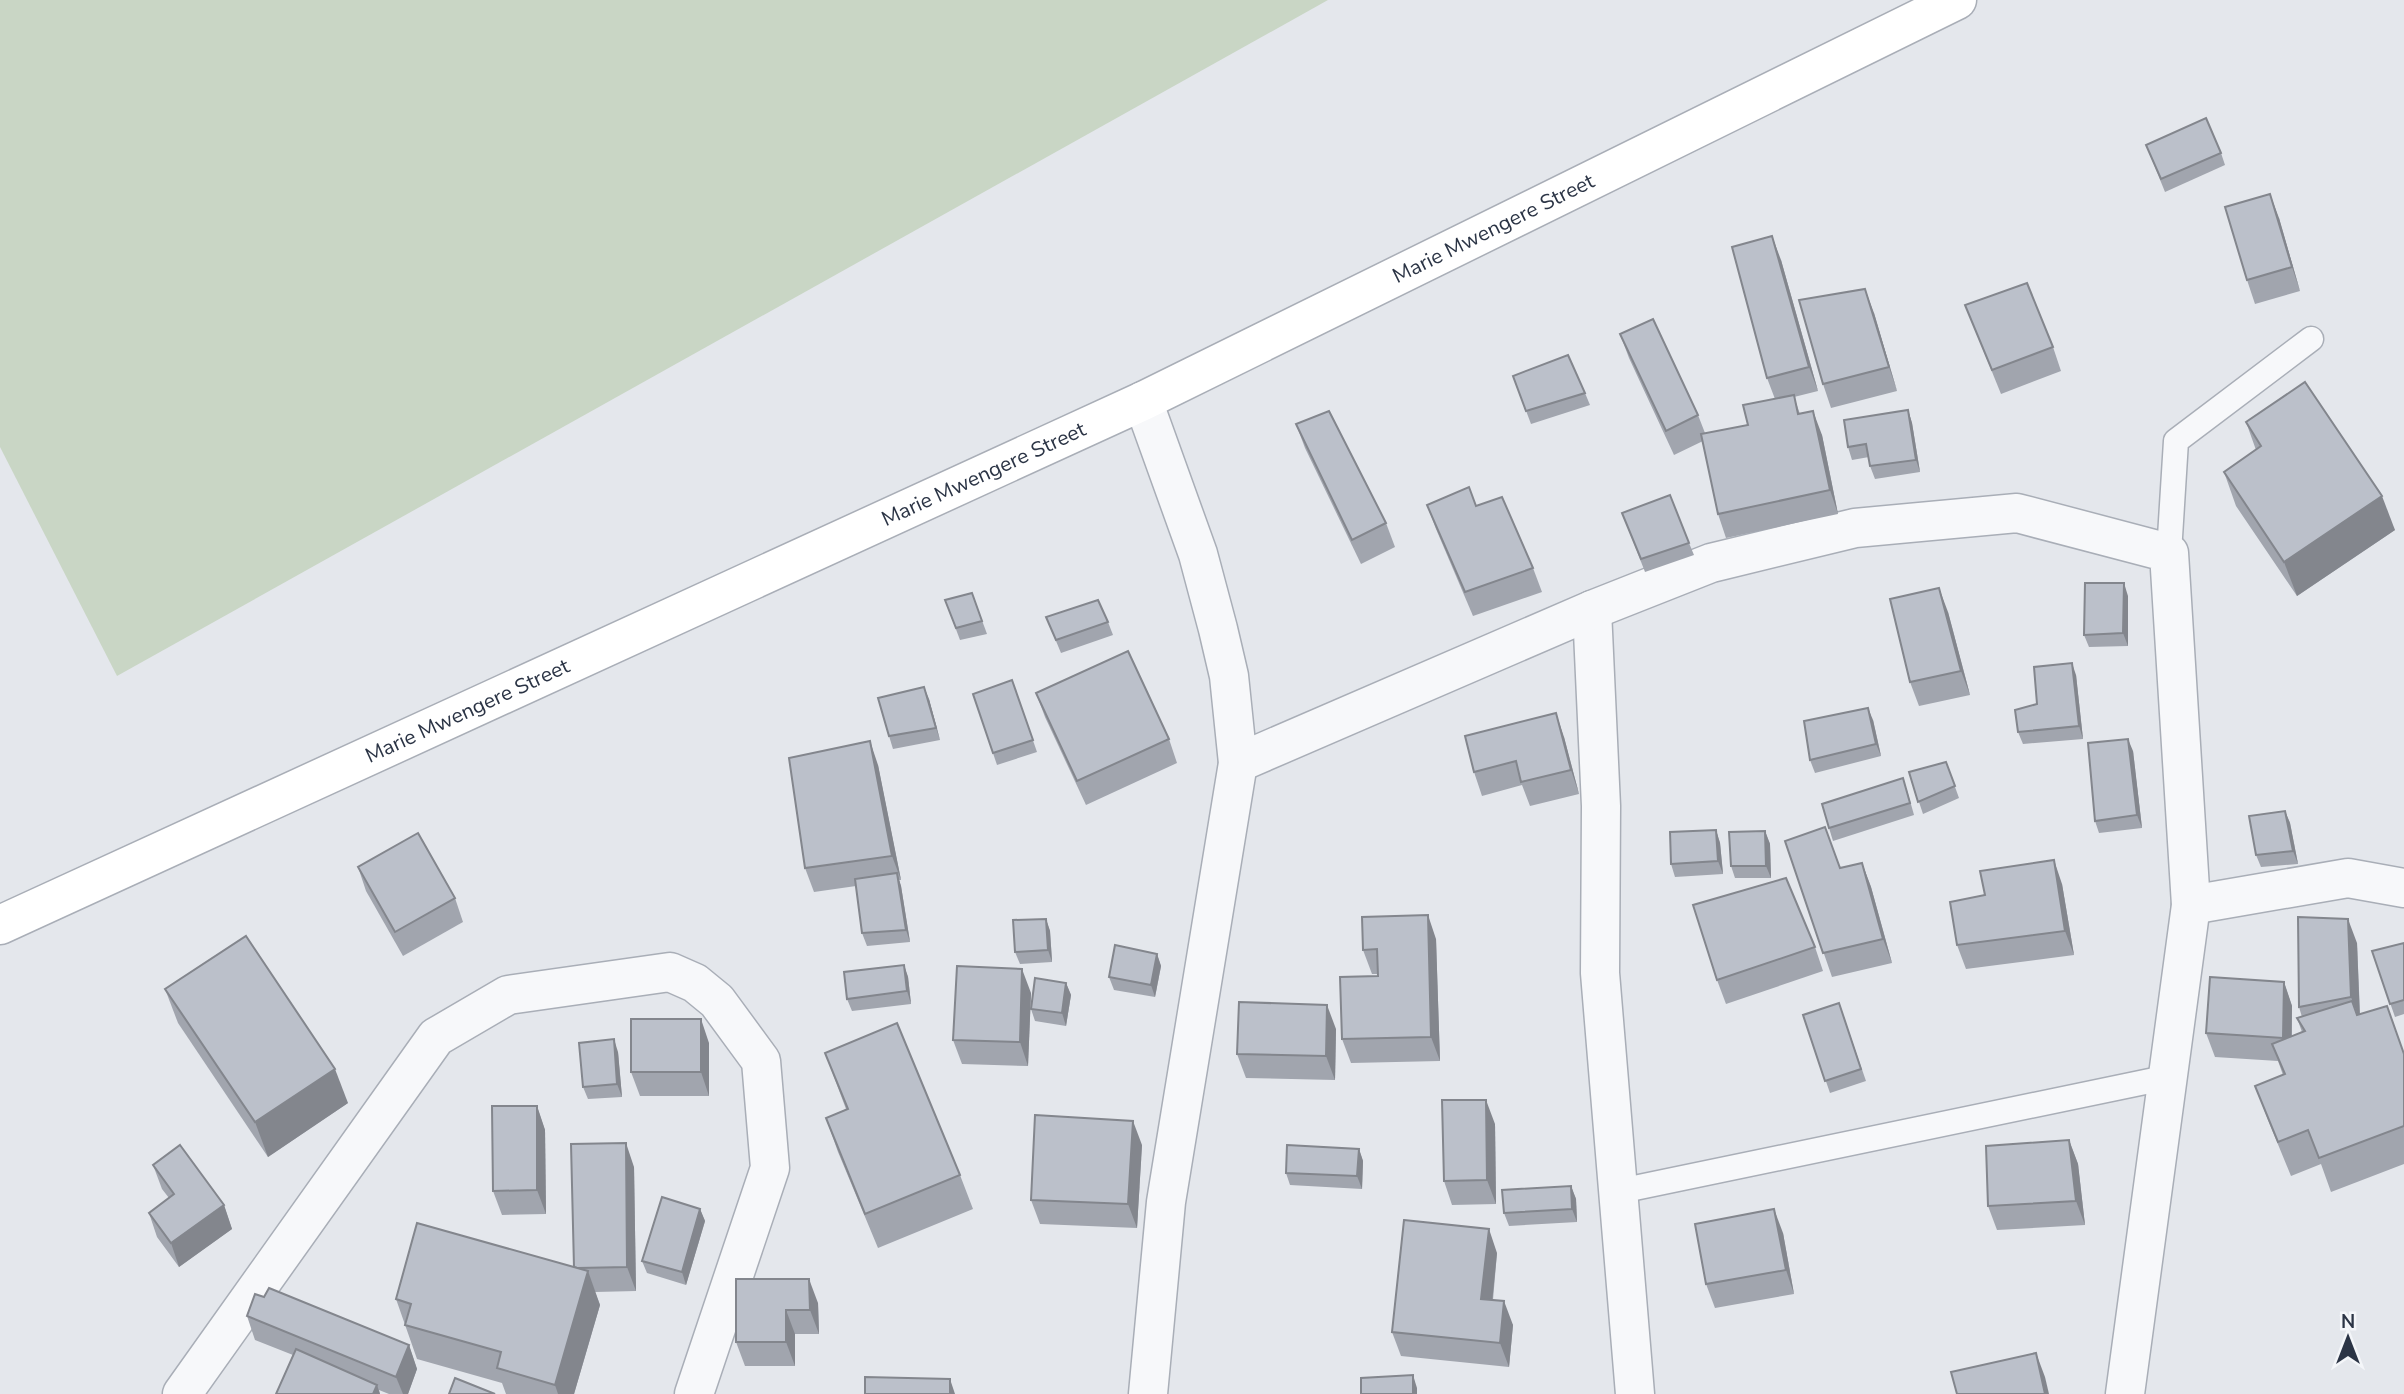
<svg xmlns="http://www.w3.org/2000/svg" width="2404" height="1394" viewBox="0 0 2404 1394" font-family="'Nunito Sans',sans-serif">
<style>
.green{fill:#c9d6c5}
.lines{fill:none;stroke-linecap:round;stroke-linejoin:round}
.lane-casing{stroke:#a9aeb7;stroke-width:27}
.street-casing{stroke:#a9aeb7;stroke-width:41}
.secondary-casing{stroke:#a9aeb7;stroke-width:41}
.lane{stroke:#f7f8fa;stroke-width:24}
.street{stroke:#f7f8fa;stroke-width:38}
.secondary{stroke:#fff;stroke-width:38}
.wall{fill:#a1a5ae}
.shaded-wall{fill:#83868d}
.building{fill:#bbc0ca;stroke:#83868d;stroke-width:2}
.labels{text-anchor:middle;stroke-width:7;stroke-linejoin:round;paint-order:stroke}
.street-label{font-size:21px;fill:#2b3445;stroke:#f4f6f9}
</style>
<rect width="100%" height="100%" fill="#e4e7ec"/>
<polygon class="green" points="0,0 1328,0 117,676 0,447"/>
<g class="lines">
<defs>
<g id="lane">
<polyline points="2169,553 2176,441 2311,339"/>
<polyline points="1620,1191 2169,1077"/>
</g>
<g id="street">
<polyline points="1143,401 1198,554 1218,629 1229,676 1238,763 1166,1202 1148,1394"/>
<polyline points="1592,610 1601,806 1600,973 1635,1394"/>
<polyline points="1238,763 1592,610 1711,563 1855,528 2017,513 2169,553 2191,905 2125,1394"/>
<polyline points="2191,905 2348,878 2404,888"/>
<polyline points="182,1394 436,1037 508,995 670,972 695,983 717,1001 761,1061 770,1168 694,1394"/>
</g>
<g id="secondary">
<path id="s1" d="M0 925 1143 401 1957 0"/>
</g>
</defs>
<use href="#lane" class="lane-casing"/>
<use href="#street" class="street-casing"/>
<use href="#secondary" class="secondary-casing"/>
<use href="#lane" class="lane"/>
<use href="#street" class="street"/>
<use href="#secondary" class="secondary"/>
</g>
<g class="wall">
<polygon points="2146,145 2221,153 2225,165 2165,192"/>
<polygon points="2279,218 2300,291 2255,304 2247,280"/>
<polygon points="1781,260 1818,391 1794,397 1800,414 1822,435 1838,514 1726,538 1718,514 1703,441 1674,455 1629,358 1620,334 1698,415 1705,433 1748,425 1775,399 1767,378"/>
<polygon points="1965,305 2053,347 2061,371 2001,394"/>
<polygon points="1874,313 1897,391 1831,408 1823,384"/>
<polygon points="1513,376 1585,393 1590,405 1531,424"/>
<polygon points="1908,410 1912,423 1920,472 1875,479 1870,466 1869,457 1852,460 1848,447"/>
<polygon points="2246,422 2395,530 2297,596 2236,506 2224,472 2256,450"/>
<polygon points="1296,424 1386,523 1395,547 1361,564 1305,448"/>
<polygon points="1427,505 1476,506 1533,568 1542,592 1473,616 1436,529"/>
<polygon points="1622,513 1689,543 1694,555 1645,572"/>
<polygon points="972,593 987,634 960,640 945,600"/>
<polygon points="2128,596 2128,646 2089,647 2084,635"/>
<polygon points="1948,612 1970,695 1919,706 1910,682"/>
<polygon points="1046,617 1108,622 1113,635 1061,653"/>
<polygon points="2076,675 2083,739 2023,744 2018,732 2037,704"/>
<polygon points="1012,680 1037,752 997,765 973,694"/>
<polygon points="1036,693 1169,739 1177,763 1086,805 1045,717"/>
<polygon points="929,699 940,740 893,749 889,736"/>
<polygon points="1873,720 1881,756 1815,773 1810,760"/>
<polygon points="1564,737 1579,794 1530,806 1522,785 1482,796 1474,772"/>
<polygon points="2133,751 2142,828 2099,833 2095,821"/>
<polygon points="1946,762 1959,798 1923,814 1909,772"/>
<polygon points="878,765 901,880 899,880 901,886 910,942 867,946 862,933 856,886 814,892 805,868"/>
<polygon points="1907,790 1914,815 1833,841 1829,828"/>
<polygon points="2285,811 2290,823 2298,864 2261,867 2256,855"/>
<polygon points="1716,830 1720,843 1723,874 1675,877 1671,864"/>
<polygon points="1765,831 1770,844 1771,878 1735,878 1731,866"/>
<polygon points="1785,841 1840,868 1862,863 1871,887 1892,963 1832,977"/>
<polygon points="358,867 455,898 463,922 403,956 366,891"/>
<polygon points="2062,884 2074,955 1966,969 1957,945 1985,895"/>
<polygon points="1046,919 1050,931 1052,962 1020,964 1015,952"/>
<polygon points="1436,939 1440,1061 1351,1063 1342,1039 1378,976 1378,974 1372,974 1363,950"/>
<polygon points="2357,943 2360,1014 2404,1054 2404,1164 2331,1192 2321,1164 2291,1176 2268,1120 2255,1086 2283,1075 2278,1061 2215,1057 2206,1033 2284,982 2292,1006 2292,1036 2302,1032 2297,1018 2302,1017 2299,1007"/>
<polygon points="2404,943 2404,1014 2395,1017 2372,951"/>
<polygon points="1815,947 1823,971 1726,1004 1717,980"/>
<polygon points="1157,954 1161,966 1155,997 1114,990 1109,977"/>
<polygon points="904,965 908,977 911,1004 852,1011 847,999"/>
<polygon points="1066,983 1071,995 1066,1026 1035,1021 1031,1009"/>
<polygon points="165,989 348,1103 268,1157 178,1023"/>
<polygon points="1031,993 1028,1066 962,1064 953,1040"/>
<polygon points="1839,1003 1866,1081 1830,1093 1803,1015"/>
<polygon points="1336,1029 1335,1080 1246,1078 1237,1054"/>
<polygon points="709,1043 709,1096 640,1096 631,1072"/>
<polygon points="618,1052 622,1097 588,1099 583,1087"/>
<polygon points="825,1053 960,1175 973,1209 878,1248 838,1152 826,1118 846,1109"/>
<polygon points="537,1106 545,1130 546,1214 502,1215 493,1191"/>
<polygon points="1495,1124 1496,1204 1452,1205 1444,1181"/>
<polygon points="2069,1140 2078,1164 2085,1225 1997,1230 1988,1206"/>
<polygon points="1142,1145 1137,1228 1040,1224 1031,1200"/>
<polygon points="1359,1149 1363,1161 1362,1189 1290,1185 1286,1173"/>
<polygon points="153,1165 224,1205 232,1229 179,1267 157,1237 149,1213 169,1198 162,1189"/>
<polygon points="634,1167 636,1291 595,1292 600,1305 574,1394 506,1394 502,1383 417,1359 396,1299 574,1267"/>
<polygon points="1571,1186 1576,1199 1577,1222 1509,1226 1504,1213"/>
<polygon points="700,1209 705,1221 686,1285 647,1273 642,1261"/>
<polygon points="1783,1233 1794,1294 1715,1308 1706,1284"/>
<polygon points="1497,1253 1493,1300 1513,1325 1509,1367 1401,1356 1392,1332"/>
<polygon points="736,1279 818,1303 819,1334 795,1334 795,1366 745,1366 736,1342"/>
<polygon points="264,1297 409,1345 417,1369 408,1394 389,1394 379,1390 380,1394 276,1394 293,1355 255,1340 247,1316"/>
</g>
<g class="shaded-wall">
<polygon points="2270,194 2279,218 2300,291 2292,267"/>
<polygon points="1772,236 1781,260 1818,391 1809,367"/>
<polygon points="1865,289 1874,313 1897,391 1889,367"/>
<polygon points="1908,410 1912,423 1920,472 1916,460"/>
<polygon points="1813,411 1822,435 1838,514 1830,490"/>
<polygon points="2382,496 2395,530 2297,596 2284,562"/>
<polygon points="2124,583 2128,596 2128,646 2123,633"/>
<polygon points="1939,588 1948,612 1970,695 1961,671"/>
<polygon points="2072,663 2076,675 2083,739 2079,726"/>
<polygon points="924,687 929,699 940,740 936,728"/>
<polygon points="1868,708 1873,720 1881,756 1876,744"/>
<polygon points="1556,713 1564,737 1579,794 1571,770"/>
<polygon points="2128,739 2133,751 2142,828 2137,815"/>
<polygon points="870,741 878,765 901,880 892,856"/>
<polygon points="2285,811 2290,823 2298,864 2293,851"/>
<polygon points="1716,830 1720,843 1723,874 1718,861"/>
<polygon points="1765,831 1770,844 1771,878 1766,866"/>
<polygon points="2054,860 2062,884 2074,955 2065,931"/>
<polygon points="1862,863 1871,887 1892,963 1883,939"/>
<polygon points="897,873 901,886 910,942 906,930"/>
<polygon points="1428,915 1436,939 1440,1061 1431,1037"/>
<polygon points="1046,919 1050,931 1052,962 1048,950"/>
<polygon points="2348,919 2357,943 2360,1021 2351,997"/>
<polygon points="1157,954 1161,966 1155,997 1151,985"/>
<polygon points="904,965 908,977 911,1004 907,991"/>
<polygon points="1022,969 1031,993 1028,1066 1020,1042"/>
<polygon points="2284,982 2292,1006 2291,1062 2283,1038"/>
<polygon points="1066,983 1071,995 1066,1026 1062,1013"/>
<polygon points="1327,1005 1336,1029 1335,1080 1326,1056"/>
<polygon points="701,1019 709,1043 709,1096 701,1072"/>
<polygon points="614,1039 618,1052 622,1097 617,1084"/>
<polygon points="335,1069 348,1103 268,1157 255,1122"/>
<polygon points="1486,1100 1495,1124 1496,1204 1487,1180"/>
<polygon points="537,1106 545,1130 546,1214 537,1190"/>
<polygon points="1133,1121 1142,1145 1137,1228 1128,1204"/>
<polygon points="2069,1140 2078,1164 2085,1225 2076,1201"/>
<polygon points="626,1143 634,1167 636,1291 627,1267"/>
<polygon points="1359,1149 1363,1161 1362,1189 1357,1176"/>
<polygon points="1571,1186 1576,1199 1577,1222 1572,1209"/>
<polygon points="224,1205 232,1229 179,1267 171,1243"/>
<polygon points="700,1209 705,1221 686,1285 682,1272"/>
<polygon points="1774,1209 1783,1233 1794,1294 1786,1270"/>
<polygon points="1489,1229 1497,1253 1490,1323 1481,1299"/>
<polygon points="588,1271 600,1305 574,1394 558,1394 555,1385"/>
<polygon points="809,1279 818,1303 819,1334 810,1310"/>
<polygon points="1504,1301 1513,1325 1509,1367 1500,1343"/>
<polygon points="786,1310 795,1334 795,1366 786,1342"/>
<polygon points="409,1345 417,1369 408,1394 403,1394 396,1377"/>
<polygon points="2036,1353 2045,1377 2049,1394 2045,1394"/>
<polygon points="1413,1375 1417,1388 1417,1394 1413,1394"/>
<polygon points="950,1379 955,1394 950,1394"/>
<polygon points="377,1385 380,1394 373,1394"/>
</g>
<g class="building">
<polygon points="2206,118 2221,153 2161,179 2146,145"/>
<polygon points="2270,194 2292,267 2247,280 2225,207"/>
<polygon points="1772,236 1809,367 1767,378 1732,247"/>
<polygon points="2027,283 2053,347 1992,370 1965,305"/>
<polygon points="1865,289 1889,367 1823,384 1799,300"/>
<polygon points="1653,319 1698,415 1666,431 1620,334"/>
<polygon points="1568,355 1585,393 1526,411 1513,376"/>
<polygon points="2305,382 2382,496 2284,562 2224,472 2261,446 2246,422"/>
<polygon points="1794,395 1798,414 1813,411 1830,490 1718,514 1701,434 1748,425 1743,405"/>
<polygon points="1908,410 1916,460 1870,466 1866,444 1848,447 1844,420"/>
<polygon points="1329,411 1386,523 1352,540 1296,424"/>
<polygon points="1469,487 1476,506 1502,497 1533,568 1465,592 1427,505"/>
<polygon points="1670,495 1689,543 1641,559 1622,513"/>
<polygon points="2085,583 2124,583 2123,633 2084,635"/>
<polygon points="1939,588 1961,671 1910,682 1890,599"/>
<polygon points="972,593 982,621 956,628 945,600"/>
<polygon points="1098,600 1108,622 1056,640 1046,617"/>
<polygon points="1128,651 1169,739 1077,781 1036,693"/>
<polygon points="2072,663 2079,726 2018,732 2015,710 2037,704 2034,667"/>
<polygon points="1012,680 1033,740 993,753 973,694"/>
<polygon points="924,687 936,728 889,736 878,698"/>
<polygon points="1868,708 1876,744 1810,760 1804,721"/>
<polygon points="1556,713 1571,770 1521,782 1516,761 1474,772 1465,736"/>
<polygon points="2128,739 2137,815 2095,821 2088,743"/>
<polygon points="870,741 892,856 805,868 789,758"/>
<polygon points="1946,762 1955,786 1918,802 1909,772"/>
<polygon points="1903,778 1910,803 1829,828 1822,804"/>
<polygon points="2285,811 2293,851 2256,855 2249,816"/>
<polygon points="1825,827 1840,868 1862,863 1883,939 1823,953 1785,841"/>
<polygon points="1716,830 1718,861 1671,864 1670,832"/>
<polygon points="1765,831 1766,866 1731,866 1729,832"/>
<polygon points="418,833 455,898 395,932 358,867"/>
<polygon points="2054,860 2065,931 1957,945 1950,902 1985,895 1980,871"/>
<polygon points="897,873 906,930 862,933 855,879"/>
<polygon points="1786,878 1815,947 1717,980 1693,905"/>
<polygon points="1428,915 1431,1037 1342,1039 1340,977 1378,976 1377,949 1363,950 1362,917"/>
<polygon points="2298,917 2348,919 2351,997 2299,1007"/>
<polygon points="1046,919 1048,950 1015,952 1013,920"/>
<polygon points="246,936 335,1069 255,1122 165,989"/>
<polygon points="2404,943 2404,1000 2390,1004 2372,951"/>
<polygon points="1115,945 1157,954 1151,985 1109,977"/>
<polygon points="904,965 907,991 847,999 844,972"/>
<polygon points="957,966 1022,969 1020,1042 953,1040"/>
<polygon points="2210,977 2284,982 2283,1038 2206,1033"/>
<polygon points="1035,978 1066,983 1062,1013 1031,1009"/>
<polygon points="2352,1001 2357,1015 2387,1006 2404,1054 2404,1126 2319,1158 2308,1130 2278,1142 2255,1086 2285,1074 2272,1044 2305,1031 2297,1018"/>
<polygon points="1239,1002 1327,1005 1326,1056 1237,1054"/>
<polygon points="1839,1003 1861,1069 1825,1081 1803,1015"/>
<rect x="631" y="1019" width="70" height="53"/>
<polygon points="897,1023 960,1175 865,1214 826,1118 848,1109 825,1053"/>
<polygon points="614,1039 617,1084 583,1087 579,1043"/>
<polygon points="1442,1100 1486,1100 1487,1180 1444,1181"/>
<polygon points="492,1106 537,1106 537,1190 493,1191"/>
<polygon points="1035,1115 1133,1121 1128,1204 1031,1200"/>
<polygon points="2069,1140 2076,1201 1988,1206 1986,1146"/>
<polygon points="626,1143 627,1267 577,1268 574,1267 571,1144"/>
<polygon points="180,1145 224,1205 171,1243 149,1213 174,1194 153,1165"/>
<polygon points="1287,1145 1359,1149 1357,1176 1286,1173"/>
<polygon points="1571,1186 1572,1209 1504,1213 1502,1190"/>
<polygon points="662,1197 700,1209 682,1272 642,1261"/>
<polygon points="1774,1209 1786,1270 1706,1284 1695,1224"/>
<polygon points="1404,1220 1489,1229 1481,1299 1504,1301 1500,1343 1392,1332"/>
<polygon points="417,1223 588,1271 555,1385 497,1368 501,1352 405,1325 411,1304 396,1299"/>
<polygon points="736,1279 809,1279 810,1310 786,1310 786,1342 736,1342"/>
<polygon points="269,1288 409,1345 396,1377 247,1316 255,1294 264,1297"/>
<polygon points="296,1349 377,1385 373,1394 276,1394"/>
<polygon points="2036,1353 2045,1394 1957,1394 1951,1372"/>
<polygon points="1413,1375 1413,1394 1361,1394 1361,1378"/>
<polygon points="865,1377 950,1379 950,1394 865,1394"/>
<polygon points="455,1378 495,1394 449,1394"/>
</g>
<g class="labels">
<g class="street-label">
<text dy="7" stroke="none"><textPath href="#s1" startOffset="1648">Marie Mwengere Street</textPath></text>
<text dy="7" stroke="none"><textPath href="#s1" startOffset="1082">Marie Mwengere Street</textPath></text>
<text dy="7" stroke="none"><textPath href="#s1" startOffset="514">Marie Mwengere Street</textPath></text>
</g>
</g>
<g transform="translate(2348 1338)" stroke="#f4f6f9" stroke-width="5" paint-order="stroke">
<path d="M0-5L12 26L0 18L-12 26Z" fill="#2b3445"/>
<text y="-10" font-size="19" font-weight="bold" text-anchor="middle" fill="#2b3445">N</text>
</g>
</svg>
